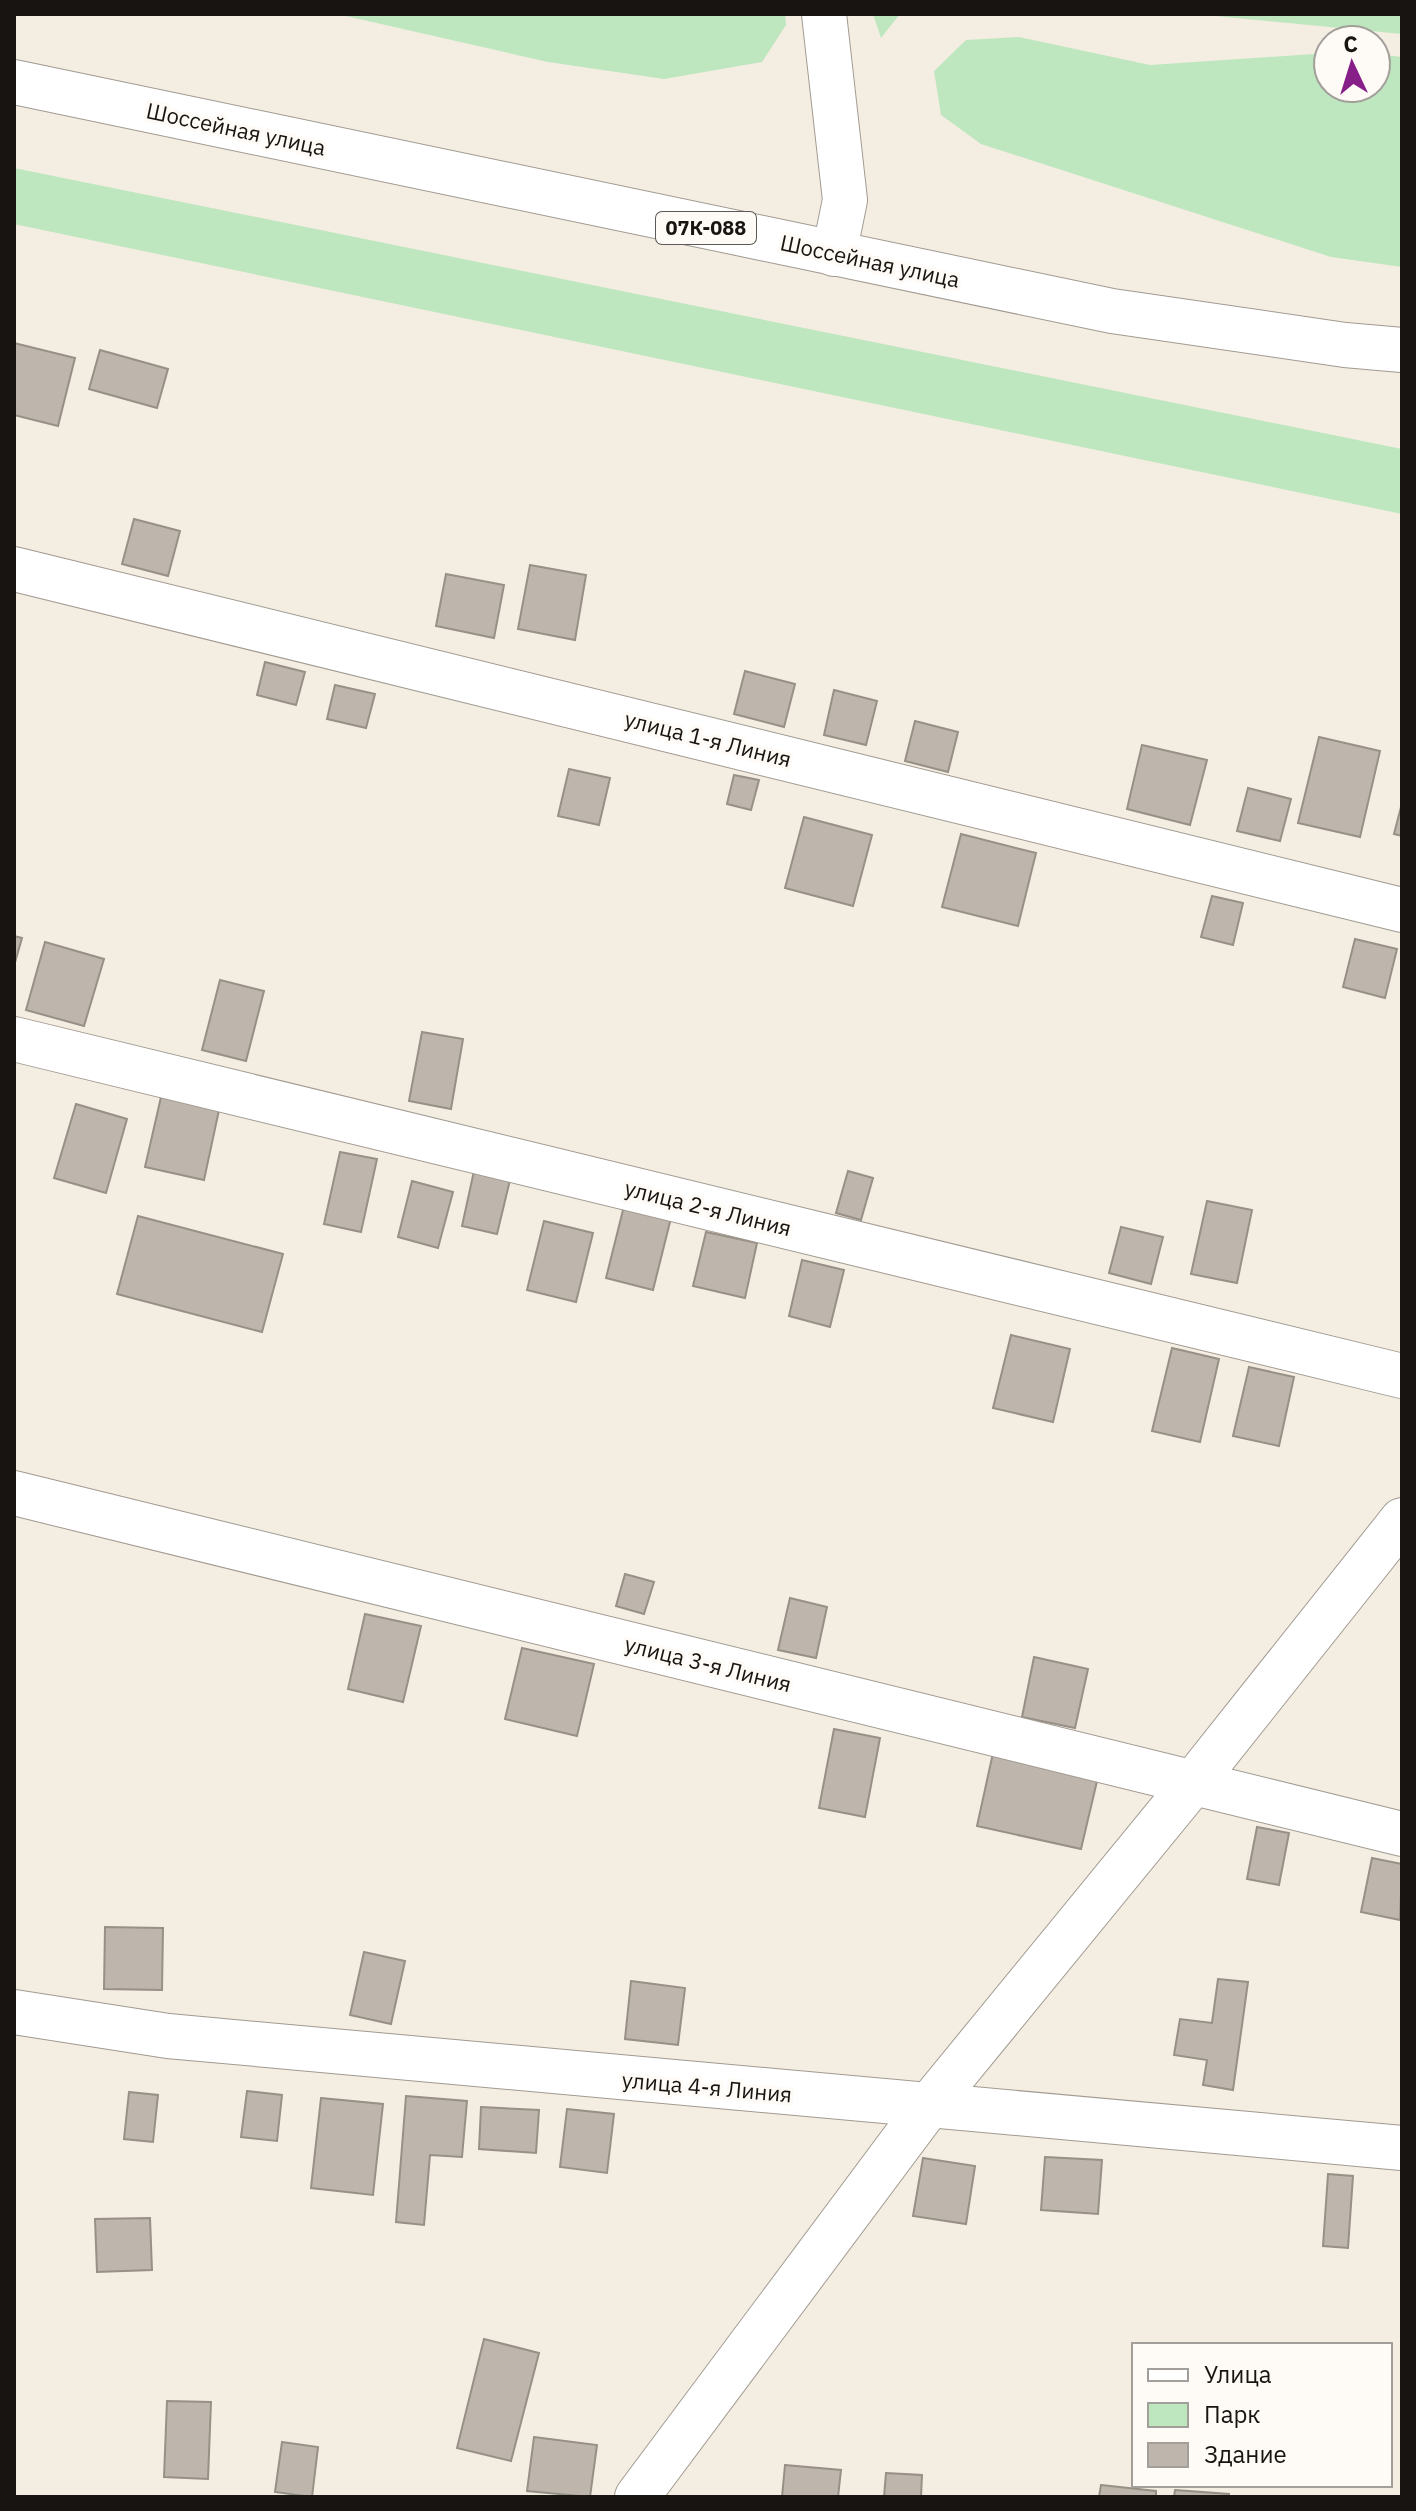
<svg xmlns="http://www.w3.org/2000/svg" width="1416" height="2511" viewBox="0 0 1416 2511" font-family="'IBM Plex Sans',sans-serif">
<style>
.green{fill:#bfe7bf}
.building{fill:#beb6ac;stroke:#979087;stroke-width:2}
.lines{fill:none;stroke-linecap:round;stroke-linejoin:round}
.minor-casing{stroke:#a19a91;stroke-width:46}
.major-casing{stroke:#a19a91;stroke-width:46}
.minor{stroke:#fff;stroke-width:44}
.major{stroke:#fff;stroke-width:44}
.labels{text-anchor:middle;stroke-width:7;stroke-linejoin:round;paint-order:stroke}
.shield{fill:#fefbf7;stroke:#5c5956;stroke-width:2}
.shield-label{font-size:20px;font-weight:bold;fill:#171411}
.street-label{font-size:22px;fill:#171411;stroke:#fefbf7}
</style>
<rect width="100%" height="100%" fill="#f4ede2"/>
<g class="green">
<polygon points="337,14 785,14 786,25 762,62 664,79 548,62"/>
<polygon points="873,14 900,14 881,38"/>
<polygon points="1195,14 1402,14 1402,34"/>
<polygon points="1019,37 1150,65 1328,53 1328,88 1376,88 1376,54 1402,57 1402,267 1331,257 981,144 941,115 934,71 966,40"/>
<polygon points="14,168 1402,449 1402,514 14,224"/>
</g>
<g class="building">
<polygon points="14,343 75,358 58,426 14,415"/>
<polygon points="100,350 168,369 157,408 89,389"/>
<polygon points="134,519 180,531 168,576 122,564"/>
<polygon points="530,565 586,575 575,640 518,629"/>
<polygon points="446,574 504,585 494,638 436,626"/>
<polygon points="265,662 305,672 296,705 257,695"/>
<polygon points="745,671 795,684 784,727 734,714"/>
<polygon points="335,685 375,694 366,728 327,719"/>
<polygon points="834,690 877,701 866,745 824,735"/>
<polygon points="915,721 958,732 948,772 905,761"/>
<polygon points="1319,737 1380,751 1360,837 1298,823"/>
<polygon points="1142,745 1207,760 1190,825 1127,809"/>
<polygon points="569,769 610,778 599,825 558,816"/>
<polygon points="734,775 759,780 751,810 727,804"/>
<polygon points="1248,788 1291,799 1280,841 1237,831"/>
<polygon points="1402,803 1402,836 1394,834"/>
<polygon points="804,817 872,835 853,906 785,888"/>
<polygon points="961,834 1036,853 1018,926 942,907"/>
<polygon points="1212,896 1243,903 1233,945 1201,937"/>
<polygon points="14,936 22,938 14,966"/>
<polygon points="1355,939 1397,949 1385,998 1343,987"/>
<polygon points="45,942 104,959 84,1026 26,1010"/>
<polygon points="220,980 264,991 246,1061 202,1050"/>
<polygon points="422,1032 463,1039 451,1109 409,1101"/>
<polygon points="161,1097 219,1110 204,1180 145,1167"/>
<polygon points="76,1104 127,1119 106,1193 54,1178"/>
<polygon points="340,1152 377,1159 361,1232 324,1224"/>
<polygon points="474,1171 510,1180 497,1234 462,1226"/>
<polygon points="848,1171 873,1178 861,1220 836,1213"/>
<polygon points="412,1181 453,1192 438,1248 398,1237"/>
<polygon points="1207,1201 1252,1210 1237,1283 1191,1274"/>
<polygon points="624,1206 671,1218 653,1290 606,1278"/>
<polygon points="138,1216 283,1254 262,1332 117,1294"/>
<polygon points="544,1221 593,1233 576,1302 527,1290"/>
<polygon points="1121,1227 1163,1237 1151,1284 1109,1273"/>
<polygon points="706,1232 757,1243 745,1298 693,1286"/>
<polygon points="802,1260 844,1270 830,1327 789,1316"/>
<polygon points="1011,1335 1070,1349 1053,1422 993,1408"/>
<polygon points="1172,1348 1219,1359 1200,1442 1152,1431"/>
<polygon points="1249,1367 1294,1377 1279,1446 1233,1436"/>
<polygon points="625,1574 654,1582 644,1614 616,1606"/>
<polygon points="790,1598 827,1607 816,1658 778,1650"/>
<polygon points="365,1614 421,1626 403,1702 348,1689"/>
<polygon points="522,1648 594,1664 577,1736 505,1719"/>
<polygon points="1034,1657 1088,1669 1075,1728 1022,1717"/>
<polygon points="834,1729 880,1738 865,1817 819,1808"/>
<polygon points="993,1753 1098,1777 1081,1849 977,1826"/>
<polygon points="1257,1827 1289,1833 1279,1885 1247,1879"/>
<polygon points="1372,1858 1402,1864 1400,1920 1361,1912"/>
<polygon points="105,1927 163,1928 162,1990 104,1989"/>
<polygon points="364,1952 405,1961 391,2024 350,2015"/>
<polygon points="1218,1979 1248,1982 1233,2090 1203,2085 1207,2060 1174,2055 1180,2019 1212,2023"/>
<polygon points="631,1981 685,1988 678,2045 625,2039"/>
<polygon points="247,2091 282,2095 277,2141 241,2137"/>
<polygon points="129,2092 158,2095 153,2142 124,2139"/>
<polygon points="406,2096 467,2101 462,2157 430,2155 424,2225 396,2222"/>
<polygon points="321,2098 383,2104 373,2195 311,2188"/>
<polygon points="481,2107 539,2110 536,2153 479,2149"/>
<polygon points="567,2109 614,2114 607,2173 560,2167"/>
<polygon points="1045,2157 1102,2160 1098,2214 1041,2210"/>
<polygon points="923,2158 975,2166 966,2224 913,2216"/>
<polygon points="1328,2174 1353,2176 1348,2248 1323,2246"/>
<polygon points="150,2218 152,2270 97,2272 95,2219"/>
<polygon points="484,2339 539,2353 511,2461 457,2448"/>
<polygon points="167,2401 211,2402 208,2479 164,2477"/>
<polygon points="534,2437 597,2445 590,2497 527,2491"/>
<polygon points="282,2442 318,2447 312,2497 275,2492"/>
<polygon points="785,2465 841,2470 838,2497 782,2497"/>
<polygon points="886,2473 922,2475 921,2497 884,2497"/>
<polygon points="1101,2485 1156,2491 1156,2497 1099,2497"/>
<polygon points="1175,2490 1229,2494 1229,2497 1174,2497"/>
</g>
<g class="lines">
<defs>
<g id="minor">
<polyline points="824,14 845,200 834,254"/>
<polyline points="14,569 1402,910"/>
<polyline points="14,1039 1402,1376"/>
<polyline points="14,1493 1402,1834"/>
<polyline points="14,2012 168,2036 1402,2148"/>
<polyline points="637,2497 927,2108 1193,1783 1402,1520"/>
</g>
<polyline id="major" points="14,82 1112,311 1345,345 1402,350"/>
</defs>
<use href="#minor" class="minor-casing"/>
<use href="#major" class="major-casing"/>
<use href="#minor" class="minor"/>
<use href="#major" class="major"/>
</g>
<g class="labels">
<rect class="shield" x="656" y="212" width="100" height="32" rx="6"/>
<g class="shield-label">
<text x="706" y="235">07К-088</text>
</g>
<g class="street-label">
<text transform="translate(236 129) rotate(12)" y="8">Шоссейная улица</text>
<text transform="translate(870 261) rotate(12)" y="8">Шоссейная улица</text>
<text transform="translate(708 739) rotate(14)" y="8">улица 1-я Линия</text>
<text transform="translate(708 1208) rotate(14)" y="8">улица 2-я Линия</text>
<text transform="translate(708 1664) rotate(14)" y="8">улица 3-я Линия</text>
<text transform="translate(707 2087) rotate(5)" y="8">улица 4-я Линия</text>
</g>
</g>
<rect width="1416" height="2511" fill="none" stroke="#171411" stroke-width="32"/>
<rect x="1132" y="2343" width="260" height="144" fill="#fefbf7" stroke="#a29f9b" stroke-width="2"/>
<rect x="1148" y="2369" width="40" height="12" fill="#ffffff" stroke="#a29f9b" stroke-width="2"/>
<text x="1204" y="2383" font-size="24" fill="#171411">Улица</text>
<rect x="1148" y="2403" width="40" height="24" fill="#bfe7bf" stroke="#a29f9b" stroke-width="2"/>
<text x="1204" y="2423" font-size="24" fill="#171411">Парк</text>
<rect x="1148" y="2443" width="40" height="24" fill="#beb6ac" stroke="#a29f9b" stroke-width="2"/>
<text x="1204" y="2463" font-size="24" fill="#171411">Здание</text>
<g transform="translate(1352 64) rotate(356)"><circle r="38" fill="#fefbf7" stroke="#a29f9b" stroke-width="2"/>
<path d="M0-6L14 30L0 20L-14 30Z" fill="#861f87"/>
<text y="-12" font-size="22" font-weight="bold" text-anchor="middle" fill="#171411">С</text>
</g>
</svg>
